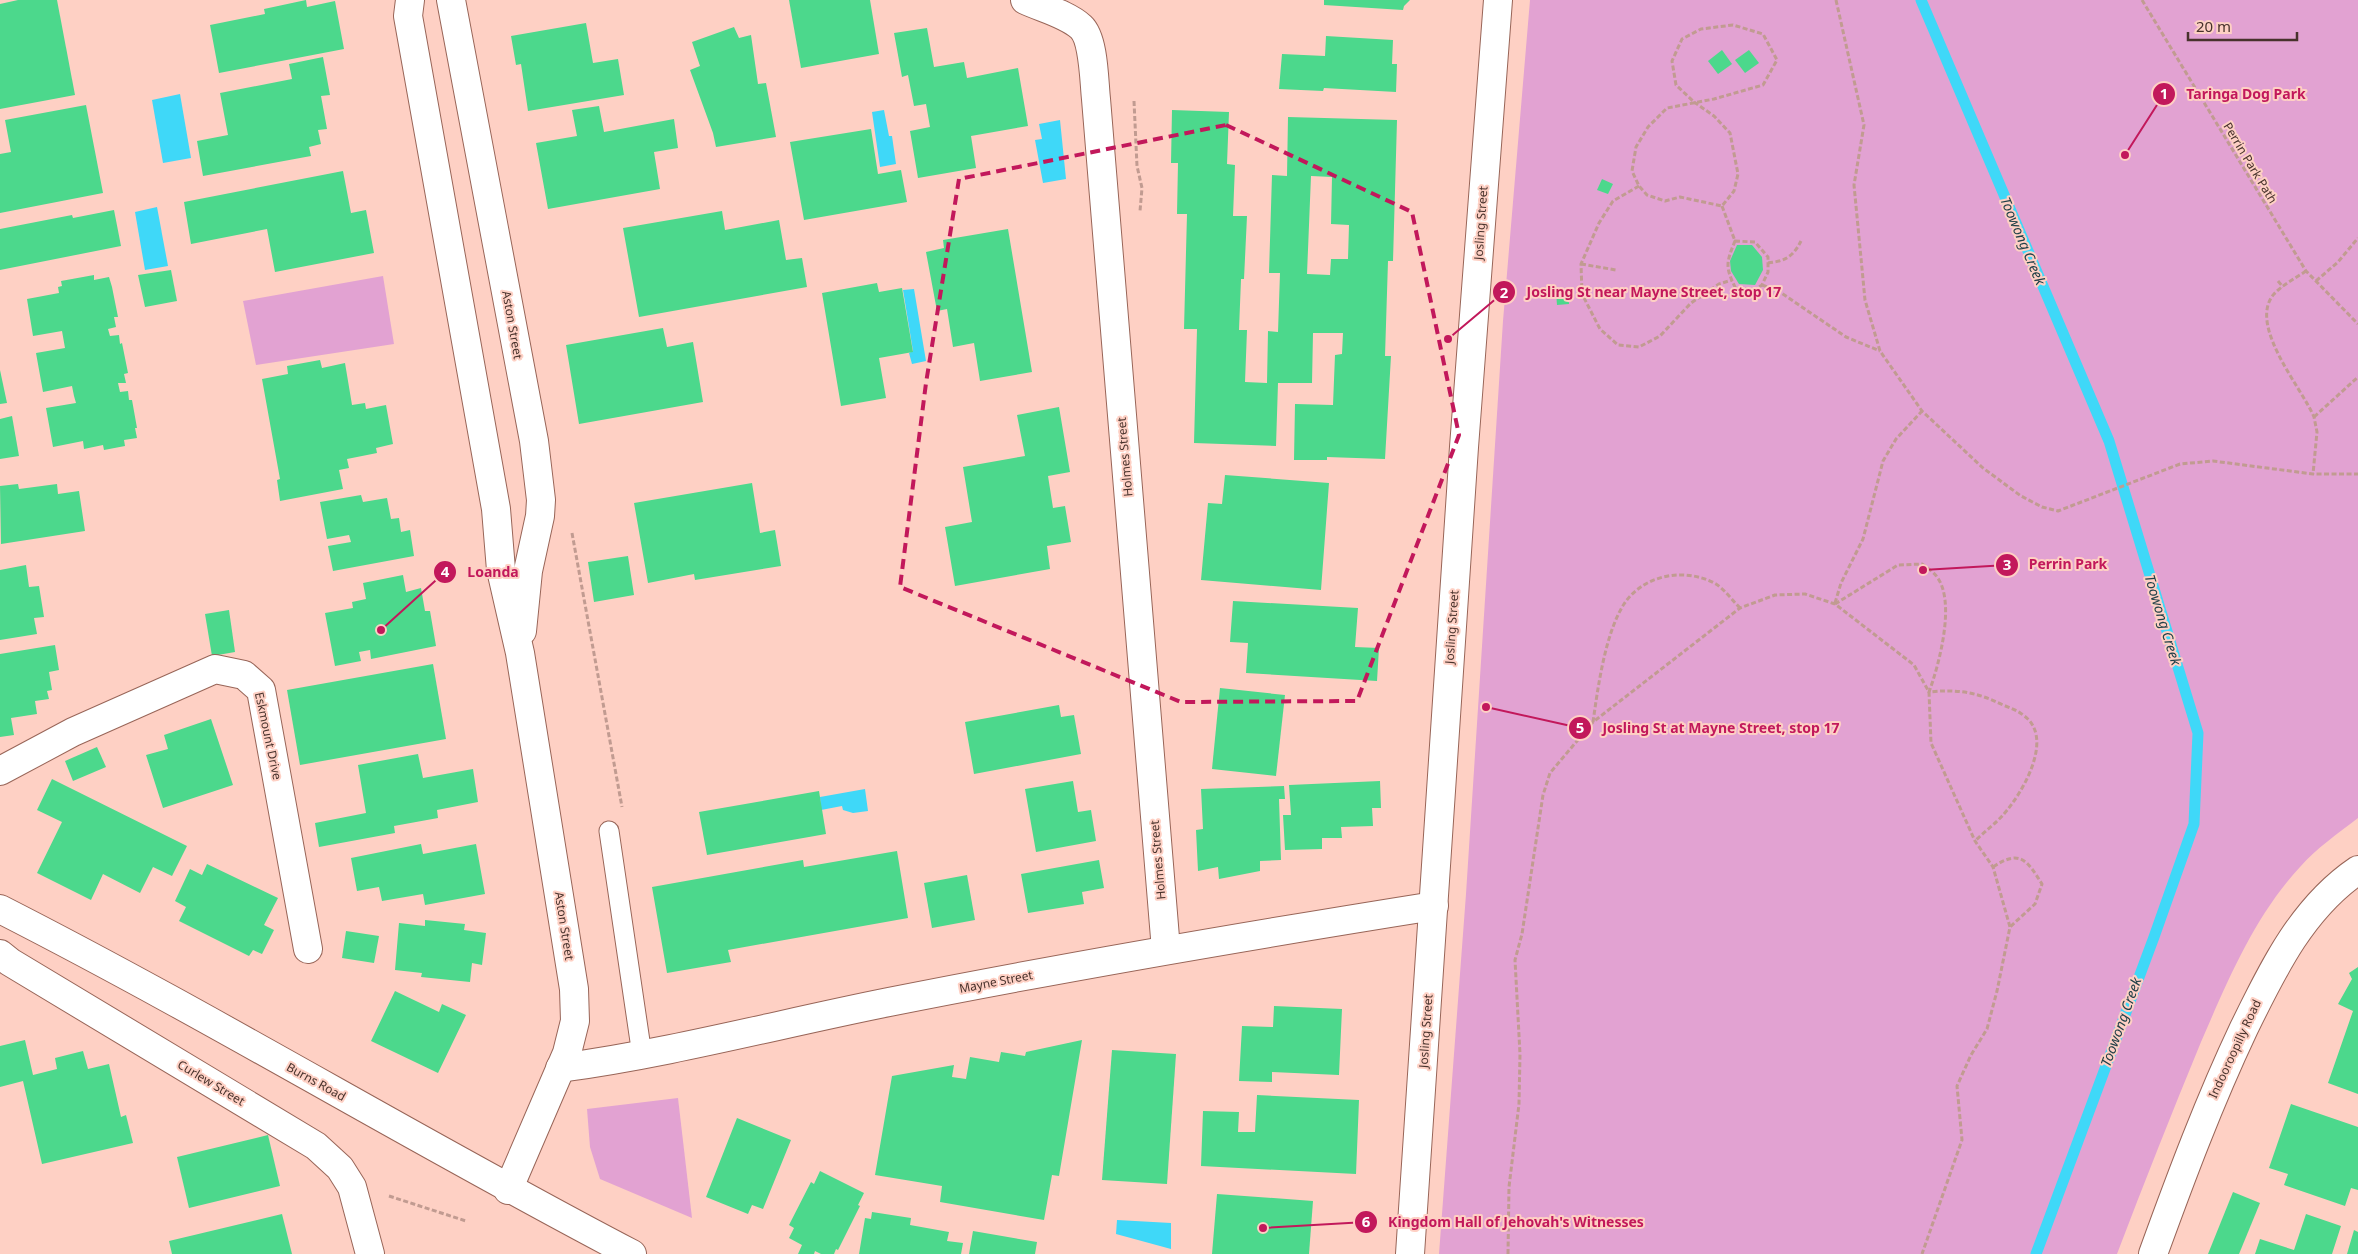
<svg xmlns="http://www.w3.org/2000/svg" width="2358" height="1254" viewBox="0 0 2358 1254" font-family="'Noto Sans',sans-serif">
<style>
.green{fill:#e2a2d2}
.water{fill:#3fd8f8}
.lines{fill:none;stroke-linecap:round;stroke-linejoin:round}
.stream{stroke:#3fd8f8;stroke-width:11}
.building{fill:#4cd88c;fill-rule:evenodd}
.service-casing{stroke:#986558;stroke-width:21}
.minor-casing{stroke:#986558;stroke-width:30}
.tertiary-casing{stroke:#986558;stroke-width:30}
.path{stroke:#c19b91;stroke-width:3;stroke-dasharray:5 2.5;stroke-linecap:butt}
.service{stroke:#fff;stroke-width:19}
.minor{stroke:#fff;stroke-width:28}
.tertiary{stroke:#fff;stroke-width:28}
.marked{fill:none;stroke:#c2185b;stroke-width:4;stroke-dasharray:10 6;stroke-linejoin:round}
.labels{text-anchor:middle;stroke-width:4;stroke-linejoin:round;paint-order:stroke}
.street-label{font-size:12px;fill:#48322c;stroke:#fed0c4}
.water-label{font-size:14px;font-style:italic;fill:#214048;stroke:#fed0c4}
.leader{fill:none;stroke:#c2185b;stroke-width:2}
.callout-dot{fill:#c2185b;stroke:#fed0c4;stroke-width:2}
.mark-label{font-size:15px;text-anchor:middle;font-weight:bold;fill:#fff}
.callout-label{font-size:14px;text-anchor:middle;font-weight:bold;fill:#c2185b;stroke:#fed0c4;stroke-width:4;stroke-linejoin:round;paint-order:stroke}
</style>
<rect width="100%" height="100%" fill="#fed0c4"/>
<g class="green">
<path d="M1530 0H2358V818C2337 834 2317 848 2300 867 2254 917 2228 980 2201 1042 2172 1112 2144 1183 2117 1254H1439L1466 894 1503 321Z"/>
<polygon points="383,276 394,344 256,365 243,301"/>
<polygon points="678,1098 692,1218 600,1179 590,1147 587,1109"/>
</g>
<g class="water">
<polygon points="180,94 191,158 163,163 152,100"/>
<polygon points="884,110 889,136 892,136 896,164 880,167 872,112"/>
<polygon points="1060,120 1066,179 1043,183 1035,140 1042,139 1039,124"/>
<polygon points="157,207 168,266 145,270 135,212"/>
<polygon points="914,289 926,361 912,364 909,353 913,351 903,290"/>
<polygon points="865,789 868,811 853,813 843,810 842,806 821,810 820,797"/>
<polygon points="1117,1220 1171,1223 1171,1249 1116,1234"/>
</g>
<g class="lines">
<polyline class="stream" points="1921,0 2109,441 2198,733 2194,824 2154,937 2036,1254"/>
</g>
<g class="building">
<polygon points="18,0 57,0 75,95 0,109 0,4"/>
<polygon points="306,0 307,7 335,1 344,49 219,73 210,25 265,14 264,9"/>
<polygon points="789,0 870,0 879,54 801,68"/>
<polygon points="1324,0 1410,0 1404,6 1403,10 1324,5"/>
<polygon points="586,23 593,63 618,59 624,95 528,111 521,64 516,65 511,36"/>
<polygon points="734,27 739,38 751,35 758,84 766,83 776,137 716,147 713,133 690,70 700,66 692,42"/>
<polygon points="927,28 934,67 964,62 967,78 1018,68 1028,126 971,136 976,168 918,178 910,131 930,127 926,104 914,106 908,75 902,77 894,33"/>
<polygon points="1326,36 1393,40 1392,64 1397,64 1396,92 1324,88 1323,91 1279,89 1282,54 1325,56"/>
<polygon points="1722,50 1732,64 1718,74 1708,61"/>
<polygon points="1749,50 1759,63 1745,73 1735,60"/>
<polygon points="323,57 330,95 321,96 327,129 318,130 321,144 309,147 311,156 203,176 197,141 228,135 220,93 292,79 289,64"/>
<polygon points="86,105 103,193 0,213 0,154 11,152 5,120"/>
<polygon points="599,106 604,132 674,119 678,148 654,152 660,189 548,209 536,143 577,136 572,110"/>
<path d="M1172 110 1229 112 1227 164 1235 165 1233 216H1247L1244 279H1241L1239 330H1247L1245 382 1267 383 1268 331 1278 332 1280 273H1269L1272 175 1287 176 1288 117 1397 120 1393 261H1388L1385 356H1391L1385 459 1327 457V460H1294L1295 404 1333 405 1335 355 1342 354 1343 333H1313L1312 383H1278L1276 446 1194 443 1197 329H1184L1187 214H1177L1178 163H1171ZM1311 176 1332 177 1331 224 1349 225 1348 259H1331L1330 275 1307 274Z"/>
<polygon points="871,129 878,174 901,170 907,202 804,220 790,142"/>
<polygon points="343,171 351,213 366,210 374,253 275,272 267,229 191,244 184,202"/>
<polygon points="1602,179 1613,184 1608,194 1597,190"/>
<polygon points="114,210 121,246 0,270 0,229 72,215 73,218"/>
<polygon points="722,211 725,230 779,220 786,260 802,258 807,287 639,317 623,228"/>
<polygon points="1008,229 1032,372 980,381 974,343 953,347 947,309 937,311 926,252 944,248 943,240"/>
<polygon points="1737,245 1752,245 1762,257 1763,270 1755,285 1739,284 1731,271 1730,261"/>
<polygon points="171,270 177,301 145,307 138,275"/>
<polygon points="94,275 94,280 109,277 112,287 118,317 114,317 116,327 108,329 110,336 119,335 120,344 122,343 128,373 124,374 126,383 118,383 120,392 128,391 129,400 132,400 137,428 135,428 137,438 124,440 125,446 104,450 103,445 84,449 83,441 53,447 46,408 76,403 74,396 72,386 43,392 36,353 65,348 62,331 33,336 27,299 59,293 58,287 62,286 61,281"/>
<polygon points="877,283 879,292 902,288 913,352 879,358 886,398 841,406 822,293"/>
<polygon points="1556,292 1568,292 1569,304 1557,305"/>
<polygon points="663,328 667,347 693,342 703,402 579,424 566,345"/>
<polygon points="320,360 322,368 345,363 352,405 365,403 366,409 386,405 393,444 376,448 377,453 347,459 349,468 339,470 343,489 280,501 277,480 280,479 262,379 288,374 287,366"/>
<polygon points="0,370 7,403 0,404"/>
<polygon points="1059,407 1070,472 1048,476 1053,508 1065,506 1071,542 1047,546 1050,569 955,586 945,527 972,522 963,467 1025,456 1017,415"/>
<polygon points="12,416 19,456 0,459 0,419"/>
<polygon points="1225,475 1329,483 1321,590 1201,580 1208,503 1222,504"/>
<polygon points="752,483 760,533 775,530 781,566 695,580 694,574 648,583 634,503"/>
<polygon points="18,484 19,489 57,484 58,494 79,491 85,531 1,544 0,486"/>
<polygon points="361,495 363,502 387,498 391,519 399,518 401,532 410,530 414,556 333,571 328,546 351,542 349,535 327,539 320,502"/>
<polygon points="628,556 634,595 594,602 588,562"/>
<polygon points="26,565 29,587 39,586 44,617 34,618 37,634 0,640 0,570"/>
<polygon points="403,575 406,592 421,588 425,611 430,611 436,646 371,659 370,650 359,652 361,661 335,666 325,613 353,608 352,602 366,599 363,583"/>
<polygon points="1233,601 1358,608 1355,647 1379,648 1377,681 1246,673 1248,643 1230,642"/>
<polygon points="229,610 235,652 212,656 205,614"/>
<polygon points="55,645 59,670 49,672 52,690 47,691 49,699 35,701 37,714 11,718 14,735 0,737 0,654"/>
<polygon points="433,664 446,739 300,765 287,690"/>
<polygon points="1220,688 1285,695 1276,776 1212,769"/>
<polygon points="1059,705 1061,717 1074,715 1081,754 974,774 965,722"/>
<polygon points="211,719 233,785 163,808 146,755 168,749 164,735"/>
<polygon points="97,747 106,767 73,781 65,761"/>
<polygon points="418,754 423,778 473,769 478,802 437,810 438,818 394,826 395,833 319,847 315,823 366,813 358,765"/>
<polygon points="52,779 187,846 172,876 153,867 140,893 103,874 91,900 37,873 62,822 37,810"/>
<polygon points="1073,781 1078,812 1091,810 1096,841 1036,852 1025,789"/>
<polygon points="1380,781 1381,808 1372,808 1373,826 1341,827 1342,838 1322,838 1322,849 1285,850 1283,815 1291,815 1289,785"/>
<polygon points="1284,786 1285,799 1279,799 1281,860 1260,861 1260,871 1219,879 1218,867 1198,871 1196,830 1203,829 1201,789"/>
<polygon points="819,791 826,834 707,855 699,812"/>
<polygon points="421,844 423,854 476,844 485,894 425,905 423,894 382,901 379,887 357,891 351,858"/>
<polygon points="897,851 908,918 728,950 731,962 667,973 652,887 803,860 804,867"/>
<polygon points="1099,860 1104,888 1082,892 1084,904 1028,913 1021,874"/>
<polygon points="207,864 278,898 264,925 274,930 262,954 253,950 249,956 179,921 186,907 175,901 190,869 202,875"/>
<polygon points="967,875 975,920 932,928 924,883"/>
<polygon points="425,920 465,924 464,930 486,933 482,965 472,963 470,982 421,977 422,973 395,970 399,923 425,926"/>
<polygon points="346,931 379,936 374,963 342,958"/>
<polygon points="2358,967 2358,1094 2328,1083 2353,1011 2338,1004 2352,979 2349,973"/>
<polygon points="395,991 439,1012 442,1004 466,1015 438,1073 371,1041"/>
<polygon points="1274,1006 1342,1009 1339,1075 1272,1072 1272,1082 1239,1081 1242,1026 1273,1027"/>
<polygon points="25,1040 33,1075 57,1069 55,1058 83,1051 88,1069 109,1064 121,1117 126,1115 133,1143 42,1164 23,1081 0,1087 0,1046"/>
<polygon points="1082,1040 1059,1176 1052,1175 1044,1220 940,1202 942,1186 875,1175 892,1076 954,1065 952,1077 966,1079 970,1057 999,1062 1001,1052 1025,1056 1026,1052"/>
<polygon points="1112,1050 1176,1054 1167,1184 1102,1180"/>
<polygon points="1257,1095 1359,1100 1356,1174 1201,1166 1203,1111 1239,1112 1238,1132 1255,1132"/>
<polygon points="2291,1104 2358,1127 2358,1190 2351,1188 2345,1206 2284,1185 2288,1174 2269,1168"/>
<polygon points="737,1118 791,1140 763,1209 752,1205 748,1214 706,1197"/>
<polygon points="268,1135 280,1186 189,1208 177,1157"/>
<polygon points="820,1171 864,1193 858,1205 860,1206 838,1250 836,1249 834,1254 821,1254 815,1251 814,1254 798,1254 802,1245 789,1238 794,1228 789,1225 811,1182 814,1184"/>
<polygon points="2233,1192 2260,1203 2239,1254 2208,1254"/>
<polygon points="1217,1194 1313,1201 1309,1254 1212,1254"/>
<polygon points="872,1212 911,1218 910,1225 949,1232 947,1241 963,1243 961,1254 859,1254 865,1218 871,1219"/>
<polygon points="282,1214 292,1254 172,1254 169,1241"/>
<polygon points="2306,1214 2341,1226 2332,1254 2255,1254 2260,1239 2294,1250"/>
<polygon points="2354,1230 2358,1232 2358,1254 2347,1254"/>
<polygon points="973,1231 1037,1242 1035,1254 969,1254"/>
</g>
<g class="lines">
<defs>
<polyline id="service" points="609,831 642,1055"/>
<g id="minor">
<polyline points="410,0 408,16 496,509 501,570 520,653 574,989 575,1021 567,1053 508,1190"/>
<polyline points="451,0 534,441 541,500 540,516 528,571 522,631"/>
<path d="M1025 0C1042 8 1067 14 1081 27 1094 39 1094 81 1096 99L1166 950"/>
<polyline points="0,771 73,732 215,669 244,675 261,690 308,949"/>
<path d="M0 909C214 1018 419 1143 632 1254"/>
<polyline points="0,954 10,962 316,1146 340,1168 352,1187 370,1254"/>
<path d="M560 1068C671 1053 779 1024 889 1002 1070 966 1252 935 1434 906"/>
<polyline points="1410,1254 1464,447 1498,0"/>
</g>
<path id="tertiary" d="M2153 1254C2181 1177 2209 1102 2244 1028 2273 969 2302 908 2358 870"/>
</defs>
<use href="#service" class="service-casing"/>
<use href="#minor" class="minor-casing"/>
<use href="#tertiary" class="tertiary-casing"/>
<g class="path">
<polyline points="1836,0 1864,125 1854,185 1865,300 1880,351 1922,411 1983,468 2021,496 2042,507 2058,511 2180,464 2213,461 2313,474 2358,474"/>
<polyline points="2142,0 2306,271 2358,324"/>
<polyline points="1134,101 1137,166 1142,188 1140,211"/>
<polyline points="1694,102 1714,116 1730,133 1738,174 1734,191 1722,206 1680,197 1665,201 1647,195 1639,186 1632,171 1636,147 1648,127 1667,108 1714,99 1763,85 1777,60 1763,34 1733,25 1701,29 1682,39 1672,61 1676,85 1694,102"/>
<polyline points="1639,186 1613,201 1599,223 1581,264 1582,294 1600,329 1618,345 1639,347 1660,336 1691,303 1719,284 1732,280"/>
<polyline points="1722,206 1735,241"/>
<path d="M1735 241 1755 242 1768 257V272L1762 285 1756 289H1736C1725 267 1726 263 1735 241Z"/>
<path d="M1768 263C1785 261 1793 257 1801 241"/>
<polyline points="1581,264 1616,270"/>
<path d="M2306 271C2296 278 2282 285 2274 294 2247 325 2302 388 2314 417L2317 432 2313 474"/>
<polyline points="2278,281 2283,287"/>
<polyline points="2316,281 2338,262 2358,238"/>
<polyline points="1762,285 1777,290 1846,337 1880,351"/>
<polyline points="2314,417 2358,377"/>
<polyline points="572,533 622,807"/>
<polyline points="1835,603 1841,583 1863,539 1883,461 1896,439 1922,411"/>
<path d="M1835 604 1898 565 1922 564C1927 568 1934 572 1937 577 1956 602 1939 665 1929 692 1957 689 1977 692 2003 705 2010 708 2017 710 2023 715 2056 737 2022 794 2003 815 1995 824 1984 832 1975 841"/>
<path d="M1593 722C1598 687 1605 634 1624 604 1644 574 1686 567 1716 584 1725 590 1733 601 1740 608"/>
<path d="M1993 867C2020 849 2027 860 2042 884L2035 904 2010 927"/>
<polyline points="389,1196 466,1221"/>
<polyline points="1508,1254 1509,1187 1519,1104 1520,1054 1515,960 1522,934 1543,795 1550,773 1593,722 1740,608 1775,595 1805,594 1835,604 1914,665 1929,692 1931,743 1975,841 1993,867 2010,927 1997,991 1987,1029 1971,1055 1957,1086 1962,1140 1922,1254"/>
</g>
<use href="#service" class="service"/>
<use href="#minor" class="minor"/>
<use href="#tertiary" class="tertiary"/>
</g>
<path class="marked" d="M1226 125 1412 212 1459 435 1357 701 1181 702 900 587 926 383 959 179Z"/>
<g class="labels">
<g class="street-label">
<text transform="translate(2250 163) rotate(59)" y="4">Perrin Park Path</text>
<text transform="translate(1481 223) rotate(-86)" y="4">Josling Street</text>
<text transform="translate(512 325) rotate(80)" y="4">Aston Street</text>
<text transform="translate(1125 457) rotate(-95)" y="4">Holmes Street</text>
<text transform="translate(1452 627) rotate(-86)" y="4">Josling Street</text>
<text transform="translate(268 736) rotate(78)" y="4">Eskmount Drive</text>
<text transform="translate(1158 860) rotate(-95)" y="4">Holmes Street</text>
<text transform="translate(564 926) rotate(81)" y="4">Aston Street</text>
<text transform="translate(996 982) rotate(-11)" y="4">Mayne Street</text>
<text transform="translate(1426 1031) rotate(-86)" y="4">Josling Street</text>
<text transform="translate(2235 1049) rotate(-65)" y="4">Indooroopilly Road</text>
<text transform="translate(316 1082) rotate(29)" y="4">Burns Road</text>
<text transform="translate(211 1083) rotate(31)" y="4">Curlew Street</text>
</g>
<g class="water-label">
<text transform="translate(2023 241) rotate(67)" y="5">Toowong Creek</text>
<text transform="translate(2163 620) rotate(73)" y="5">Toowong Creek</text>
<text transform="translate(2121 1022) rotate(-70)" y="5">Toowong Creek</text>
</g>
</g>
<path class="leader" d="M2125 155L2164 94M1448 339L1504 292M1923 570L2007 565M381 630L445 572M1486 707L1580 728M1263 1228L1366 1222"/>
<g class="callout-dot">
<circle cx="2125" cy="155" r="5"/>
<circle cx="1448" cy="339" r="5"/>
<circle cx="1923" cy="570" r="5"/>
<circle cx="381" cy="630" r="5"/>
<circle cx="1486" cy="707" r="5"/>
<circle cx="1263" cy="1228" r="5"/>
<circle cx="2164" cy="94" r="12"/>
<circle cx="1504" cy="292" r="12"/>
<circle cx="2007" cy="565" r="12"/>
<circle cx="445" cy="572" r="12"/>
<circle cx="1580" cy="728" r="12"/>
<circle cx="1366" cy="1222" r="12"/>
</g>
<g class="mark-label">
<text x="2164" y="99">1</text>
<text x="1504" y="298">2</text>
<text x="2007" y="570">3</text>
<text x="445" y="577">4</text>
<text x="1580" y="733">5</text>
<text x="1366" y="1227">6</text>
</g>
<g class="callout-label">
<text x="2246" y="99">Taringa Dog Park</text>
<text x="1654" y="297">Josling St near Mayne Street, stop 17</text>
<text x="2068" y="569">Perrin Park</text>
<text x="493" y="577">Loanda</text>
<text x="1721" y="733">Josling St at Mayne Street, stop 17</text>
<text x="1516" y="1227">Kingdom Hall of Jehovah's Witnesses</text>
</g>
<path d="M2188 32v8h109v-8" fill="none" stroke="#48322c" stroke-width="2.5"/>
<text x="2196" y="32" font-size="15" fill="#48322c" stroke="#fed0c4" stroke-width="4" paint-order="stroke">20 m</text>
</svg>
